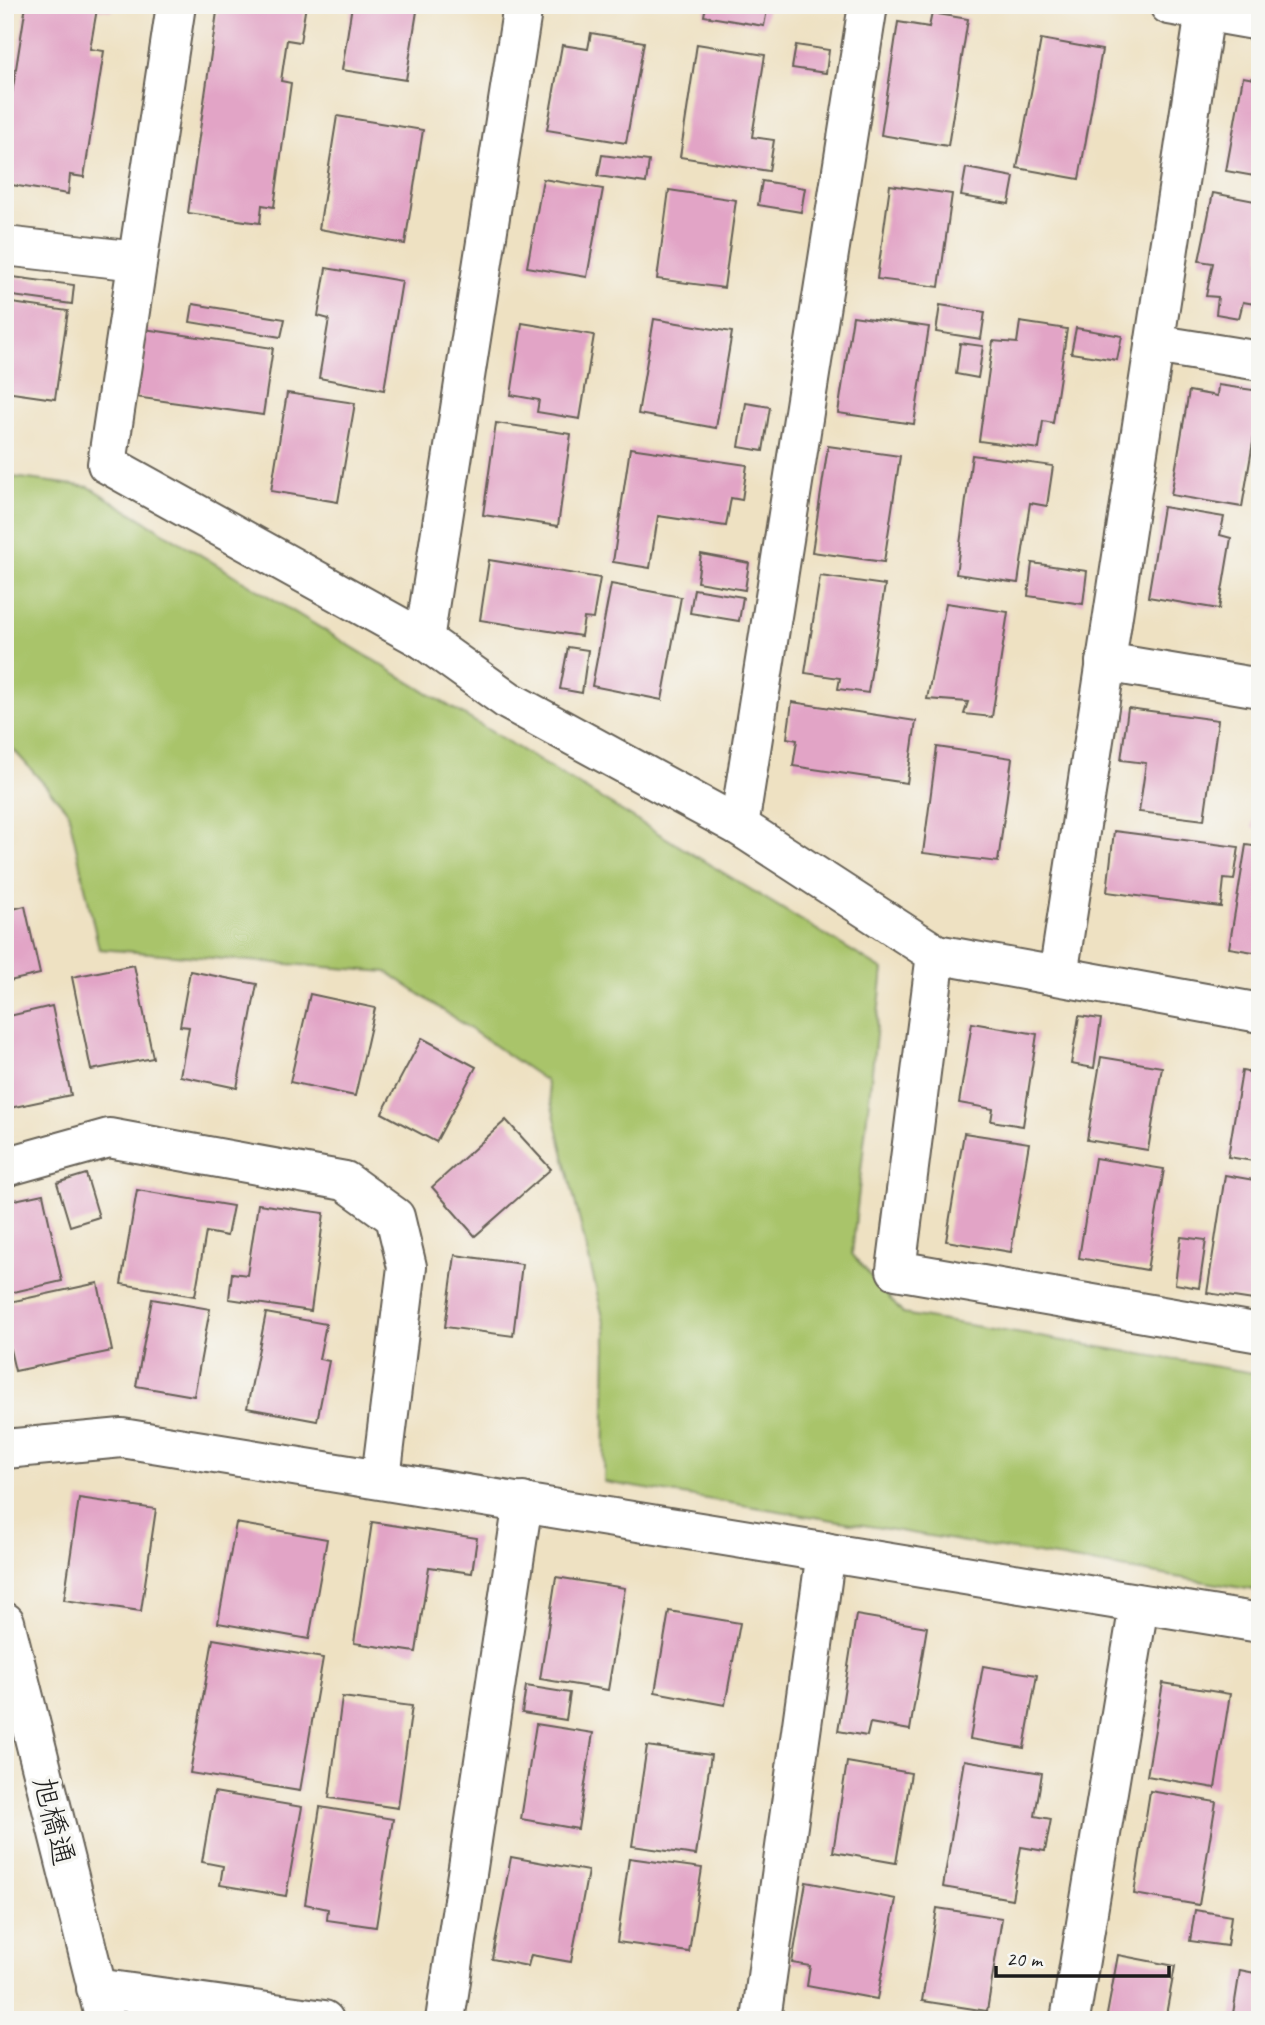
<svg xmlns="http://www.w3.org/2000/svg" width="1265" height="2025" viewBox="0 0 1265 2025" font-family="Caveat,'Klee One',sans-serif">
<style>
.green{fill:#a9c46b;stroke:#627044;stroke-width:2}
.building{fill:#e2a4c6}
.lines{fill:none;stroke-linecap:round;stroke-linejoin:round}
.minor-casing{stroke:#666156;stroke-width:42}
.minor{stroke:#fff;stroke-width:38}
.labels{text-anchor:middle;stroke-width:7;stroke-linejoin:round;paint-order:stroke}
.street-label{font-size:30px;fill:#1c1c1c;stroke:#f6f6f2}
</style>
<rect width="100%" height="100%" fill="#f6f6f2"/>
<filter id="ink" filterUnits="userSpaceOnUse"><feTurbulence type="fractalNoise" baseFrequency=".0143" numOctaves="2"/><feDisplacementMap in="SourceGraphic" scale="14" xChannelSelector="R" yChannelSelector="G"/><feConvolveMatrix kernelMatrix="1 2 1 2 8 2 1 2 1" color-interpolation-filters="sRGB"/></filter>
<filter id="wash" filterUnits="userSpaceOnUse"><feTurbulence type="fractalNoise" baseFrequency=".00686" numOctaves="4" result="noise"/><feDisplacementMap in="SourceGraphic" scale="28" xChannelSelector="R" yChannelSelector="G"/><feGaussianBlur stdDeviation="1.57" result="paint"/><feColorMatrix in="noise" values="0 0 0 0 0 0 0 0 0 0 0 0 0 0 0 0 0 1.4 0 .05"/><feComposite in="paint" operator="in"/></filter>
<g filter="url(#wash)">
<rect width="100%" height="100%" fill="#eee1c2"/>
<polygon class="green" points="5,476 89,487 883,970 852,1254 903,1314 1260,1374 1260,1591 604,1482 606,1330 546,1081 387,972 99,949 68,811 5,740"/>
<g id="blocks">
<g class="building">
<polygon points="26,5 114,5 113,11 97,9 90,49 104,51 84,177 70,175 68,194 5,184 5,138"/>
<polygon points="218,5 306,5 300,42 287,40 281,81 291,83 274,207 262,205 260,223 188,213"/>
<polygon points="352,5 418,5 406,80 342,70"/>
<polygon points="706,5 768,5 764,26 704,16"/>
<polygon points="932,13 968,19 948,146 881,135 898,22 929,27"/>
<polygon points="591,33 644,42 626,143 547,130 562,45 588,49"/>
<polygon points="1041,39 1102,50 1079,179 1017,168"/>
<polygon points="697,44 765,55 752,137 774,140 769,171 680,157"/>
<polygon points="796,45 829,50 826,73 792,68"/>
<polygon points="1243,77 1260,80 1260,177 1226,171"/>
<polygon points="337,116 423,130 405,244 319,229"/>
<polygon points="602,155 649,161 646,183 598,176"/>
<polygon points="966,168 1014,177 1009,204 961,196"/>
<polygon points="543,179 603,189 587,277 527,267"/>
<polygon points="762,181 805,188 801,212 758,205"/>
<polygon points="890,185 952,194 939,287 877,279"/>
<polygon points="669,190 736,200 724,288 657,279"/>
<polygon points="1213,193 1260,202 1260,305 1243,302 1239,318 1216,314 1218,297 1206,296 1213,263 1199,261"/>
<polygon points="326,268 402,281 384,390 319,378 329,319 318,316"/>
<polygon points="5,276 74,285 72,304 5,295"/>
<polygon points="5,302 68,311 55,399 5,392"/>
<polygon points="193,304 285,319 281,337 190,322"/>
<polygon points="940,305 985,312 981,339 936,332"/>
<polygon points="853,316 929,327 914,424 838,413"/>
<polygon points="654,319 732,332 716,428 638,414"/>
<polygon points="1020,322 1067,329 1053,423 1043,421 1039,449 979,441 993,341 1017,343"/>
<polygon points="522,323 594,335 580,419 537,412 539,400 511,395"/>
<polygon points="1076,328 1122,336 1117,360 1071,353"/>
<polygon points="144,329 273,348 263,415 135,397"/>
<polygon points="960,343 983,346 978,378 956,374"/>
<polygon points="1218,385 1260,391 1260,438 1254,437 1242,507 1171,495 1189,391 1217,396"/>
<polygon points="287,393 355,403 338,502 271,491"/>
<polygon points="746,403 770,407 763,451 739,447"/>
<polygon points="496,423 571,434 558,526 483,515"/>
<polygon points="828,446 900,456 884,562 812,552"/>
<polygon points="630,448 747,465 742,500 731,498 726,526 658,516 650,568 613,562"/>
<polygon points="972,455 1053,466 1047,506 1030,503 1018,583 956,574"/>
<polygon points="1163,507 1224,517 1220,535 1231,538 1219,609 1148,597"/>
<polygon points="701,554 749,563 745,590 697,582"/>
<polygon points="489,560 600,578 593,619 584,618 581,636 480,620"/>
<polygon points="1032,563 1087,571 1083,604 1028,596"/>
<polygon points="820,576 885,585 868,693 838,689 840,678 805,673"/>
<polygon points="611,584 681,597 662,700 592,686"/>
<polygon points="694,589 743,597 739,621 690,613"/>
<polygon points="946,603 1008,612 992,717 964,714 968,702 927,699"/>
<polygon points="568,647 588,650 582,693 560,689"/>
<polygon points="792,702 916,721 907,783 793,766 797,740 787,738"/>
<polygon points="1128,708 1218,720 1204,820 1139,812 1146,763 1121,760"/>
<polygon points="937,747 1012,758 998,862 923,853"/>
<polygon points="1258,793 1260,794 1260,830 1252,828"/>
<polygon points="1114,831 1239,847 1234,880 1224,879 1221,907 1107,892"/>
<polygon points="1246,845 1260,847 1260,953 1229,948"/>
<polygon points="25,906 40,974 5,982 5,911"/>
<polygon points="134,965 153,1058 91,1070 72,977"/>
<polygon points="190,971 257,984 237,1088 180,1076 189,1027 180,1026"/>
<polygon points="310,994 375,1008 355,1096 290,1082"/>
<polygon points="52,1006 71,1095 5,1109 5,1017"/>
<polygon points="1079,1016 1101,1019 1094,1068 1071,1064"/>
<polygon points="972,1023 1037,1034 1023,1126 991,1121 993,1109 959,1103"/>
<polygon points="422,1038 476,1067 436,1142 382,1113"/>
<polygon points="1101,1057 1162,1067 1148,1150 1087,1140"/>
<polygon points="1242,1071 1260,1074 1260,1162 1228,1157"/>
<polygon points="506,1120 551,1169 475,1236 432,1187"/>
<polygon points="964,1133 1029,1143 1011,1252 946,1241"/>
<polygon points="1095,1158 1164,1169 1147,1270 1079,1258"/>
<polygon points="86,1174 99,1217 70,1226 57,1183"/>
<polygon points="1225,1175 1260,1181 1260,1301 1207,1293"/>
<polygon points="137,1190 233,1206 227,1236 206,1232 195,1296 121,1284"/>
<polygon points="43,1194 62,1281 5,1294 5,1202"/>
<polygon points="258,1204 324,1213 311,1311 229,1299 232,1273 247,1275"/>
<polygon points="1181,1237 1206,1240 1199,1288 1175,1284"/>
<polygon points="455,1255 522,1264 513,1336 445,1327"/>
<polygon points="98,1283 112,1351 15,1371 5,1328 5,1303"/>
<polygon points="152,1299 210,1309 194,1396 136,1386"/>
<polygon points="266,1313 326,1324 319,1359 329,1361 317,1421 247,1408"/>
<polygon points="79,1498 156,1509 141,1611 64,1600"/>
<polygon points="372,1522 477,1538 472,1573 429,1567 416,1652 354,1643"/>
<polygon points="236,1523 327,1539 309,1639 218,1623"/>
<polygon points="556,1577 625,1588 608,1690 540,1679"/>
<polygon points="669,1611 740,1623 725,1705 655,1692"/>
<polygon points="856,1615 927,1627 910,1730 870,1723 867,1736 838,1731"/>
<polygon points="213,1639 323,1658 300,1791 190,1773"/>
<polygon points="983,1666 1037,1675 1024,1748 970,1739"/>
<polygon points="1163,1683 1230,1694 1215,1788 1147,1776"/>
<polygon points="526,1686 570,1693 566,1720 522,1713"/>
<polygon points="342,1697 412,1706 398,1808 329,1798"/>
<polygon points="536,1724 593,1733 578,1829 521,1819"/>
<polygon points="647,1746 711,1755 696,1855 632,1846"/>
<polygon points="964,1760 1042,1773 1035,1816 1051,1819 1045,1851 1021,1847 1012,1899 943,1887"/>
<polygon points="847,1762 911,1773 896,1863 833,1852"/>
<polygon points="1150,1791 1216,1802 1199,1905 1134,1894"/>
<polygon points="214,1792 302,1807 286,1896 220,1885 223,1866 202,1862"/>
<polygon points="320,1807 393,1819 376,1927 327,1920 328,1909 305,1904"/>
<polygon points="511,1857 588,1871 571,1962 531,1955 528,1966 492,1959"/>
<polygon points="629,1858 702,1868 689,1952 617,1942"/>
<polygon points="806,1882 896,1899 877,1999 807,1986 810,1966 792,1963"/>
<polygon points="937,1908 1002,1918 987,2011 922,2001"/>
<polygon points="1195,1910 1231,1916 1227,1946 1190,1941"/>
<polygon points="1118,1955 1175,1966 1165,2020 1106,2020"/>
<polygon points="1240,1970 1260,1974 1260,2020 1232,2020"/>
</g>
</g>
</g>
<g filter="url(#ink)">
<use href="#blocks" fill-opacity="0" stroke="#666156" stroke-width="2"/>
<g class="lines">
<defs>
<g id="minor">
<polyline points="176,5 107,464 424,640 509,701 739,826 936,954 896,1270 1260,1333"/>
<polyline points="1169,5 1260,21"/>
<polyline points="5,246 137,261"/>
<polyline points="1154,344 1260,361"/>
<polyline points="424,640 523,5"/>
<polyline points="1105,662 1260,688"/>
<polyline points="739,826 868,5"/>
<polyline points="936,954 1260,1013"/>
<polyline points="1058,976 1205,12"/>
<polyline points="5,1167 109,1138 345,1181 395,1217 407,1267 381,1478"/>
<polyline points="5,1449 122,1438 1260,1623"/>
<polyline points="5,1622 105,2020"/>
<polyline points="96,1988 324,2020"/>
<polyline points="445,2020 523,1502"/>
<polyline points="761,2020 826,1552"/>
<polyline points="1070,2020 1139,1605"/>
</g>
</defs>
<use href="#minor" class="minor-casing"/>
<use href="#minor" class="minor"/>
</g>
</g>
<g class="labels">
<g class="street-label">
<text transform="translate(54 1821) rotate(76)" y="10">旭橋通</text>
</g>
</g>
<rect width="1265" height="2025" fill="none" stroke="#f6f6f2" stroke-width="28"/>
<path d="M996 1966v10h173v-10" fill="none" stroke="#1c1c1c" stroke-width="3.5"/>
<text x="1006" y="1966" font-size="21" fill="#1c1c1c" stroke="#f6f6f2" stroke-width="5" paint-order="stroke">20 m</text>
</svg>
